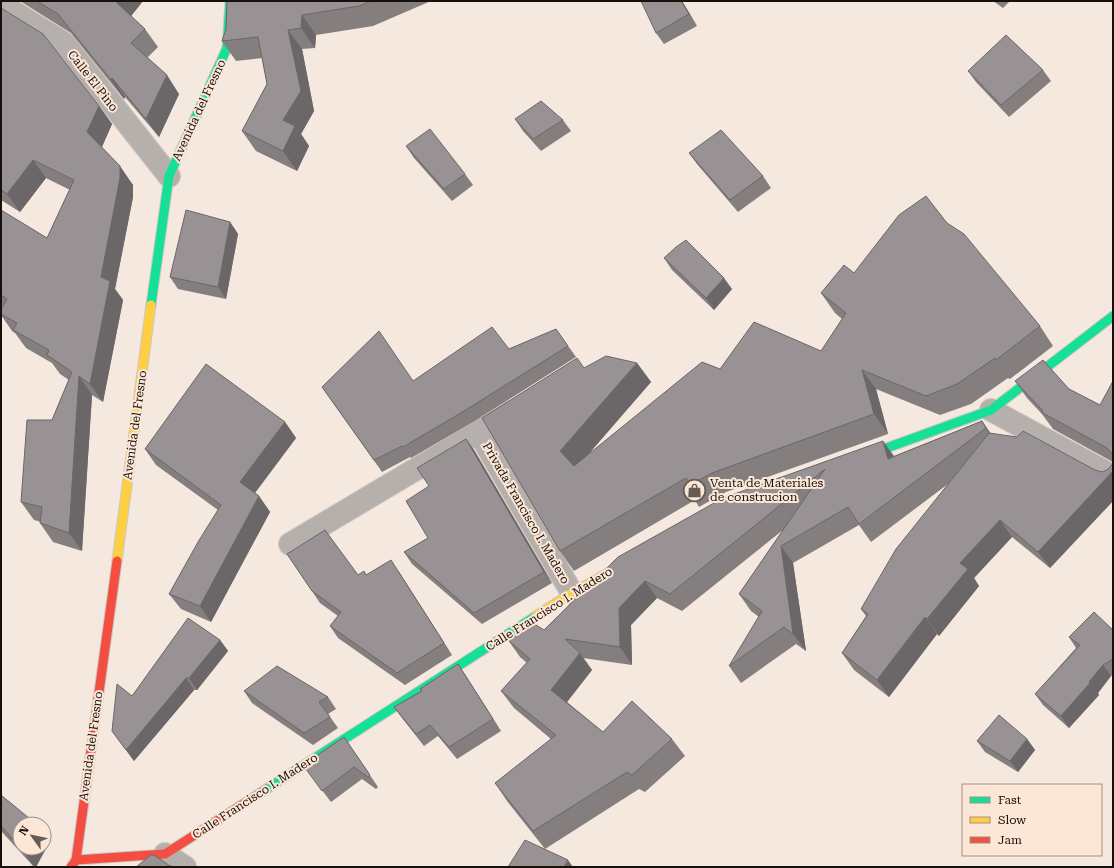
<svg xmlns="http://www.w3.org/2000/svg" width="1114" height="868" viewBox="0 0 1114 868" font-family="'Roboto Serif',serif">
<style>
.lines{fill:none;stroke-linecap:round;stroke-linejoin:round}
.street-casing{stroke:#cfc6bf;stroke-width:24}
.fast-casing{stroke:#cfc6bf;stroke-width:11}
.slow-casing{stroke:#cfc6bf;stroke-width:11}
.jam-casing{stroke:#cfc6bf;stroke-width:11}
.street{stroke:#b6b0ad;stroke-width:22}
.fast{stroke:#16e098;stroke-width:9}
.slow{stroke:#ffcf43;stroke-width:9}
.jam{stroke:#f24e42;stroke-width:9}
.wall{fill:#847e7f}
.shaded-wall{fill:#6b6668}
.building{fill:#999294;stroke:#6b6668}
.labels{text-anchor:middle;stroke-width:4;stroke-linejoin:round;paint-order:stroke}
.street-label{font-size:12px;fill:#17100b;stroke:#fce7d7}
.poi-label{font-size:12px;fill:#17100b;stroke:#fce7d7;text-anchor:start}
</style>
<rect width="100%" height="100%" fill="#f4e8df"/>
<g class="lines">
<defs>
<g id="street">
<polyline points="1,4 64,43 169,176"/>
<polyline points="991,410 1113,476"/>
<polyline points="479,433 572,593"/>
<polyline points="290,544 512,412"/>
<polyline points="165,854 185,867"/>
</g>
<g id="fast">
<polyline points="151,305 169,176 227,48 230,1"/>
<polyline points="859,458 991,410 1113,316"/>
<polyline points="265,790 536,616"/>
</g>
<g id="slow">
<polyline points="117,561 151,305"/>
<polyline points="536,616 572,593 622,565"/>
</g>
<g id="jam">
<polyline points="76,860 165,854 265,790"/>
<polyline points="71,867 76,860 117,561"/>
</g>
</defs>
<use href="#street" class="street-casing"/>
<use href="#fast" class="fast-casing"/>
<use href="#slow" class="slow-casing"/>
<use href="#jam" class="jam-casing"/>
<use href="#street" class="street"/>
<use href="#fast" class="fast"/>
<use href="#slow" class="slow"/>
<use href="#jam" class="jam"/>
</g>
<g class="wall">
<polygon points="20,1 143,1 131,16 145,29 158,47 147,58 179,94 159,137 125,97 124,99 71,33"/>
<polygon points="227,1 431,1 373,26 316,35 315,48 302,49 314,111 301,134 309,146 297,171 256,151 242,131 267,84 262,58 236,61 222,41 226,29"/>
<polygon points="682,1 697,26 664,44 656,33"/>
<polygon points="993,1 1010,1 1003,8"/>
<polygon points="1,8 99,106 112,124 102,147 133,185 133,197 115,289 123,300 103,402 92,395 82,551 53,542 40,523 41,522 34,520 21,502 52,420 69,380 60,374 52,363 26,348 15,333 12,331 1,315 1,310 3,306 1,305 1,210 47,238 70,190 46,178 20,212 1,200"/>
<polygon points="1043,70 1051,81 1009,117 976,82 968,71"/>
<polygon points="515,119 563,120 571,131 541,151 523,131"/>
<polygon points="406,146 465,174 473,185 452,201 414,158"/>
<polygon points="689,153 763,176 771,188 738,212 697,164"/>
<polygon points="230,222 238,234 226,299 178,289 170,277"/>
<polygon points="947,223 1040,326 1053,346 1010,379 1008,378 971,404 940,415 876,389 888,434 726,492 699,507 695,500 574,571 560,551 584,368 637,363 651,382 588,454 720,369 821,351 842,319 835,313 821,293 854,273"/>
<polygon points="664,258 732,289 714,310 672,270"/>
<polygon points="556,329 576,357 473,422 411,458 410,457 382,472 322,387 413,381 509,349"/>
<polygon points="1015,381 1069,389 1100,405 1113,381 1113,501 1050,568 1012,537 974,578 979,586 939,636 937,634 889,697 854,670 842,653 866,616 861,609 948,484 871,542 859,525 793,563 806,651 796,644 741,683 729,666 759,617 751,611 739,594 783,530 682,611 657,598 631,625 632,665 583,658 592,670 567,702 603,732 672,739 685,756 645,792 639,789 545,849 507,801 495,783 551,739 514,708 501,691 527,663 520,657 508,640 544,630 618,557 883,441 894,456 982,421 990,433 1095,470 1102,472 1107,470 1112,465 1113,462 1053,429 1042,414 1027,398"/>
<polygon points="285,422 296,438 255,493 259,496 270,512 211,622 181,609 169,594 218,510 156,465 145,449"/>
<polygon points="466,439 474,450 552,583 482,624 412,564 404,552 428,538 429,486"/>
<polygon points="287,554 358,575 399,572 452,655 405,685 338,638 330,626 338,616 320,603"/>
<polygon points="1113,630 1113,675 1111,676 1098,693 1099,695 1069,728 1043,705 1035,694 1076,648 1069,637"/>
<polygon points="220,640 228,651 197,690 194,690 134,761 112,731 132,696"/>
<polygon points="458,664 501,731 457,759 438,736 424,746 402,718 394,707 421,691 420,689"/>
<polygon points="244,691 328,697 336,709 328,714 338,728 313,745 252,703"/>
<polygon points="344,737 378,787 376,789 362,779 331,802 303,765"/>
<polygon points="1027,739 1035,750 1018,772 985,752 977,741"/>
<polygon points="1,795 20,824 20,848 44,848 49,843 36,867 34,867 1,831"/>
</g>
<g class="shaded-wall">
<polygon points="115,1 143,1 128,20"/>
<polygon points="681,1 682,1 697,26 689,14"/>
<polygon points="302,15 316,35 315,48 301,28"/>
<polygon points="288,30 302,49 314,111 301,134 309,146 297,171 283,151 283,120"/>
<polygon points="167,75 179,94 159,137 146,119"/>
<polygon points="112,78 125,97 124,99 111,80"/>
<polygon points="99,106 112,124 100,151 87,132"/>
<polygon points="33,160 46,178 20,212 7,194"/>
<polygon points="120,166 133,185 133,197 115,289 123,300 103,402 90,384 101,277"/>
<polygon points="230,222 238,234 226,299 218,287"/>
<polygon points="724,278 732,289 714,310 706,298"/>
<polygon points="637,363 651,382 574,471 560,451"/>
<polygon points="862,370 876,389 888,434 874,414"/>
<polygon points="79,376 92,395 82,551 69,533"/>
<polygon points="982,421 994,438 998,446 986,428"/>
<polygon points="285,422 296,438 251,498 240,482"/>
<polygon points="466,439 474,450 552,583 544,572"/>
<polygon points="883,441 895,458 888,459"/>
<polygon points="1113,471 1113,501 1050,568 1038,552"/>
<polygon points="259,496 270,512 211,622 200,606"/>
<polygon points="1000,520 1012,537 974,578 979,586 939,636 927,619 960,563"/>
<polygon points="781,546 793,563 806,651 793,634"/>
<polygon points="391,560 399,572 452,655 444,643"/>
<polygon points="645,581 657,598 631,625 632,665 620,647 619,608"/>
<polygon points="925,617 937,634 889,697 877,680"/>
<polygon points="220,640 228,651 197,690 189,678"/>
<polygon points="580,653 592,670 563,707 551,690"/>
<polygon points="458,664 466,676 501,731 493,719"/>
<polygon points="1103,665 1111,676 1098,693 1099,695 1069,728 1061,716"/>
<polygon points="186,678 194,690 134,761 126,750"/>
<polygon points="1027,739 1035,750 1018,772 1010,761"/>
<polygon points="44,836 49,843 36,867 34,867 21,848 44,848"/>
<polygon points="568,860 573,867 564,867"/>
</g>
<g class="building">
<polygon points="37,1 115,1 145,29 131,43 167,75 146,119 112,78 111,80 58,14"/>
<polygon points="227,1 371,1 359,6 302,15 301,28 288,30 301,91 283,120 295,126 283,151 242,131 267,84 258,37 222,41 226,29"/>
<polygon points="641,1 681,1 689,14 656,33"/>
<polygon points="1,8 43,34 99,106 87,132 120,166 120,178 101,277 110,281 90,384 79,376 69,533 40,523 42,507 21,502 27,420 52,420 72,372 47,355 49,350 13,330 17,323 1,314 1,310 7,299 1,295 1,210 47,238 74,180 33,160 7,194 1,190"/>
<polygon points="1006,35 1043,70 1001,105 968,71"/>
<polygon points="541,101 563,120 533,139 515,119"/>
<polygon points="430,129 465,174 444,189 406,146"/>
<polygon points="721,130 763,176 730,200 689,153"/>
<polygon points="926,196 947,223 964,234 1040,326 996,360 995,358 957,384 926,396 862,370 874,414 712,473 686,487 690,483 686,478 560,551 482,418 577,358 584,368 606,356 637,363 560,451 574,466 702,362 720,369 754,322 821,351 846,313 821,293 844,265 854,273 899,215"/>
<polygon points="186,210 230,222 218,287 170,277"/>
<polygon points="686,240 724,278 706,298 664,258 676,247"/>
<polygon points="492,327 509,349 556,329 568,346 464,411 403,447 402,446 374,460 322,387 379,331 413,381"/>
<polygon points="1043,360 1069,389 1100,405 1113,381 1113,456 1112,453 1107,448 1041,412 1043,411 1015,381"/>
<polygon points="206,364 285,422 240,482 259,496 200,606 169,594 198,542 221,505 145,449"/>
<polygon points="982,421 986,428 859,524 848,507 781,546 793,634 784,627 729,666 762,611 739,594 825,469 670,594 645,581 619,608 620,647 565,639 580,653 551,690 603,732 632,701 672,739 632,775 627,772 533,831 495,783 556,735 501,691 530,659 508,640 528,620 544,630 618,557 723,498 883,441 888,459"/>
<polygon points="1023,431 1095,470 1102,472 1107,470 1112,465 1113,461 1113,471 1038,552 1000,520 960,563 968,569 927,619 925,617 877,680 842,653 868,614 861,609 896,549 989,433 1017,437"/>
<polygon points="466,439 544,572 474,613 404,552 428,538 406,501 429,486 417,468"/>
<polygon points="325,530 358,575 364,571 366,575 391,560 444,643 397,673 330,626 341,612 312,591 287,554"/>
<polygon points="1094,612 1113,630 1113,659 1103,665 1089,682 1090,683 1061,716 1035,694 1080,645 1069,637"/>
<polygon points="188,618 220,640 189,678 186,678 126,750 112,731 117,684 132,696"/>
<polygon points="458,664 493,719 449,747 430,725 416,734 394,707 422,691 420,689"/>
<polygon points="277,666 328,697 319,702 330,717 304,733 244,691"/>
<polygon points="999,715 1027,739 1010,761 977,741"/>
<polygon points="344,737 370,775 368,777 354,767 322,791 303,765"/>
<polygon points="1,795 35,823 34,824 20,824 20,847 1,826"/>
<polygon points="525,840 568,860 564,867 508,867"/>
<polygon points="151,855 154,855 170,866 177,867 136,867"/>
</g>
<defs>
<symbol id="shop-ring" viewBox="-11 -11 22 22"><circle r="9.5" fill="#fce7d7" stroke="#645c55" stroke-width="1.5"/><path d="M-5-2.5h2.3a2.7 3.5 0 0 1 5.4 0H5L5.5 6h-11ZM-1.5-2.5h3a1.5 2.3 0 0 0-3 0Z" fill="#645c55"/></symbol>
</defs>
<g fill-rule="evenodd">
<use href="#shop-ring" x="682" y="478" width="25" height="25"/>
</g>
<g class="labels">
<g class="street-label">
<text transform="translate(93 81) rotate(52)" y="4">Calle El Pino</text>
<text transform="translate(199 110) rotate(-65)" y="4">Avenida del Fresno</text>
<text transform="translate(135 425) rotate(-82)" y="4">Avenida del Fresno</text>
<text transform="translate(526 513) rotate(60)" y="4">Privada Francisco I. Madero</text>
<text transform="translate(549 609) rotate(-32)" y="4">Calle Francisco I. Madero</text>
<text transform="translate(91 746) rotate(-82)" y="4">Avenida del Fresno</text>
<text transform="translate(255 796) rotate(-33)" y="4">Calle Francisco I. Madero</text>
</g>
<g class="poi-label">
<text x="710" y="487">Venta de Materiales<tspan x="710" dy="14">de construcion</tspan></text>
</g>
</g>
<rect width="1114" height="868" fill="none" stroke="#17100b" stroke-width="4"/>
<rect x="962" y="784" width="140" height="72" fill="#fce7d7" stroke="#a09185"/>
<rect x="970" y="797" width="20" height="6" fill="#16e098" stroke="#a09185"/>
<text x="998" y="804" font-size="12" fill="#17100b">Fast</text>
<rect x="970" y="817" width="20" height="6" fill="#ffcf43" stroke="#a09185"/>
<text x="998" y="824" font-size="12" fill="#17100b">Slow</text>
<rect x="970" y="837" width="20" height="6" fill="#f24e42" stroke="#a09185"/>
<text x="998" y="844" font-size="12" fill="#17100b">Jam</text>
<g transform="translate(32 836) rotate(303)"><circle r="19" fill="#fce7d7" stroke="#a09185"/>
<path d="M0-3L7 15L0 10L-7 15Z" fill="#645c55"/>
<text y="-6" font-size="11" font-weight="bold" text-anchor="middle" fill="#17100b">N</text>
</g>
</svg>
